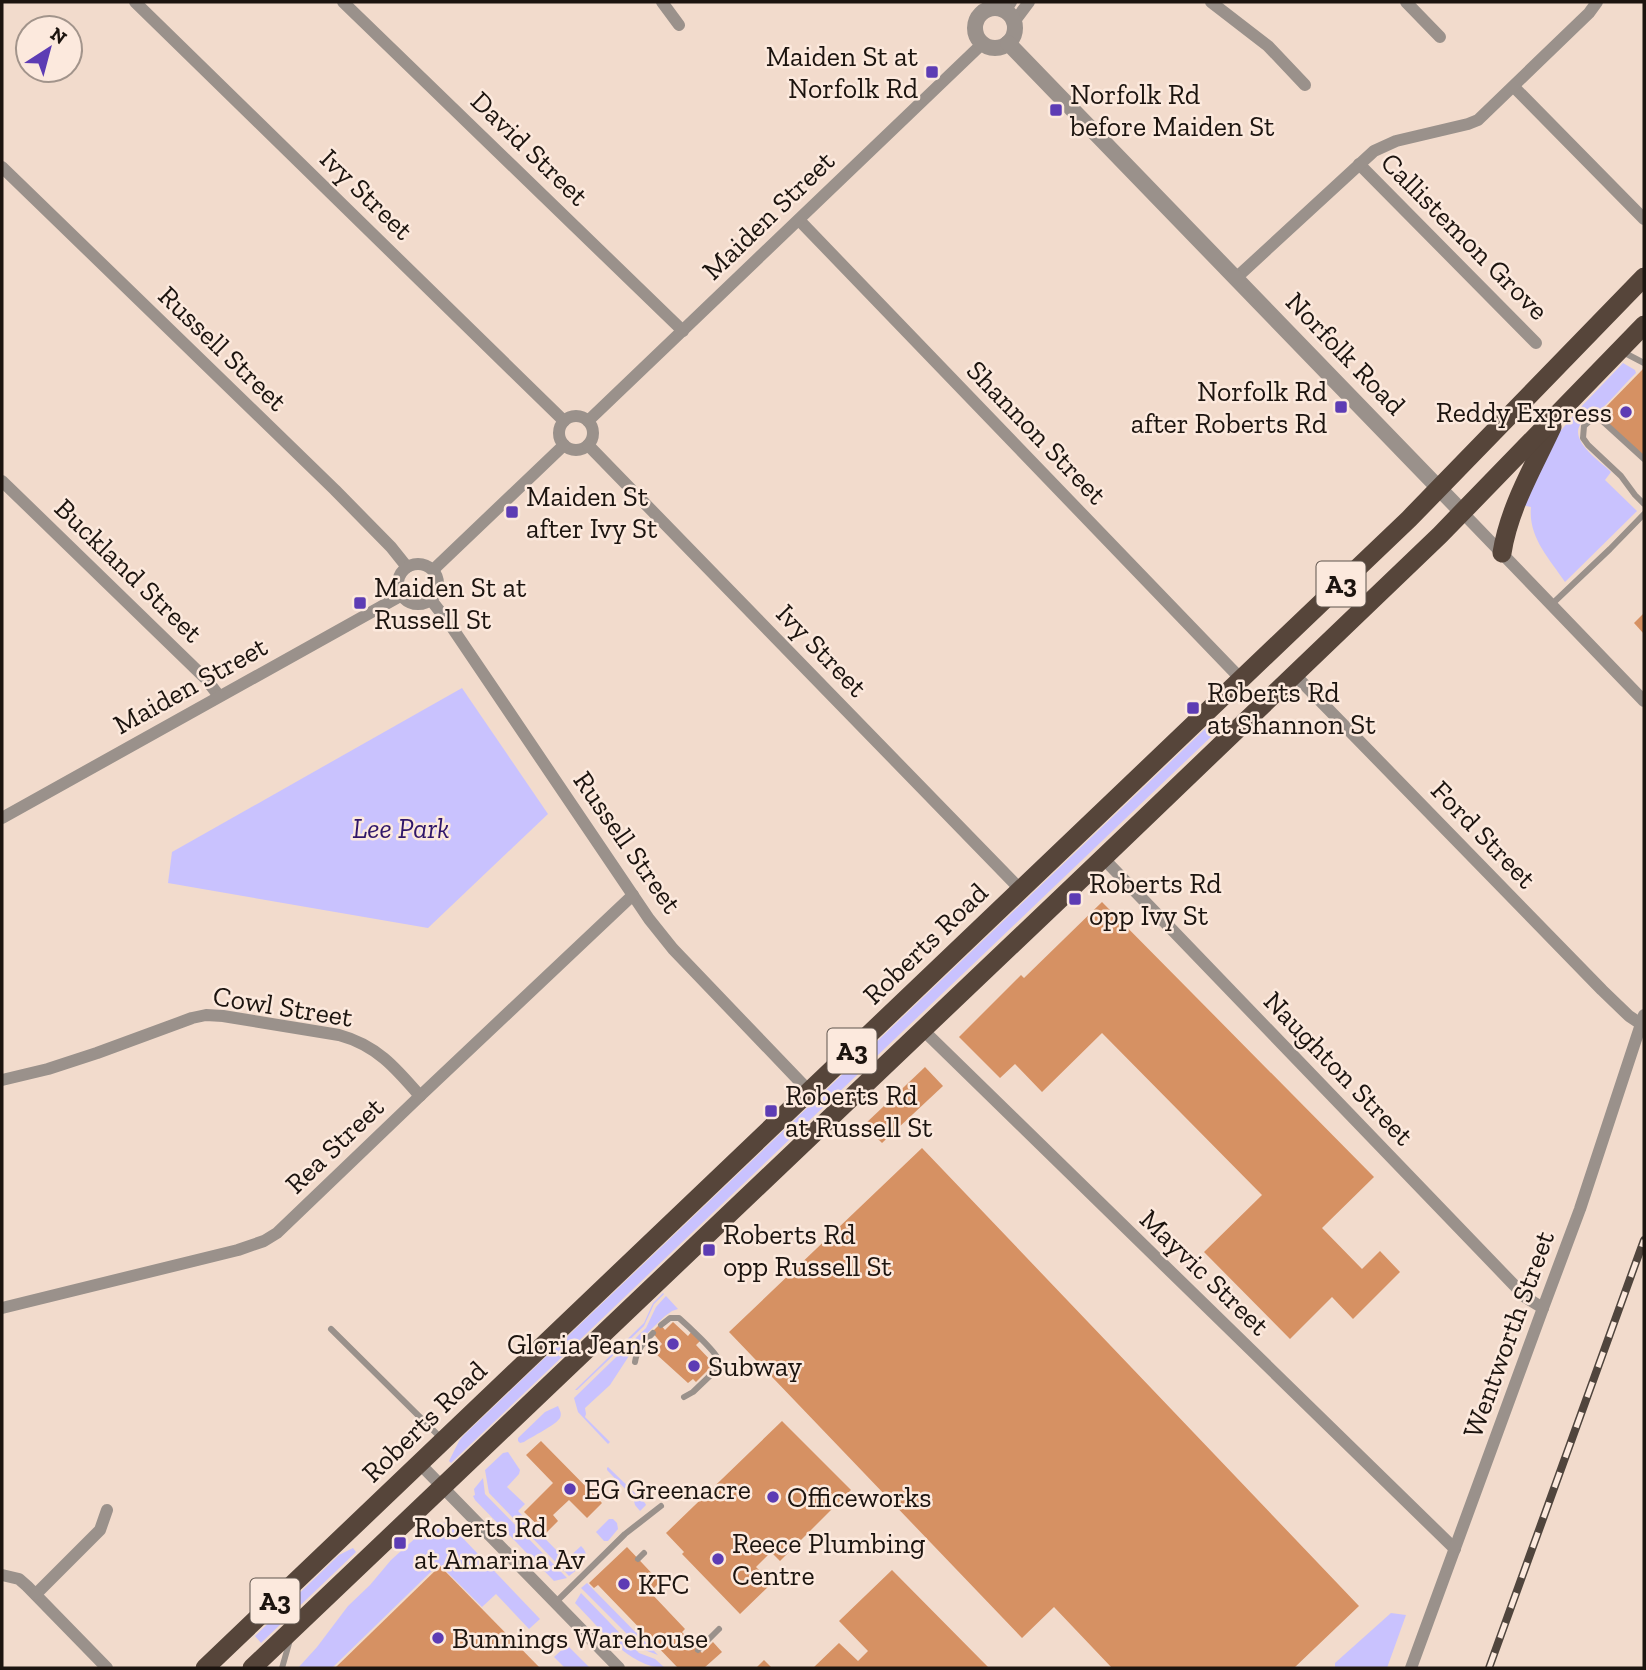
<svg xmlns="http://www.w3.org/2000/svg" width="1646" height="1670" viewBox="0 0 1646 1670" font-family="'Zilla Slab',serif">
<style>
.green{fill:#c9c2fe}
.building{fill:#d69163}
.lines{fill:none;stroke-linecap:round;stroke-linejoin:round}
.service{stroke:#9a918b;stroke-width:6}
.minor{stroke:#9a918b;stroke-width:12}
.tertiary{stroke:#9a918b;stroke-width:16}
.trunk{stroke:#56453a;stroke-width:19}
.rail-casing{stroke:#50453d;stroke-width:8}
.rail{stroke:#fce9dd;stroke-width:5;stroke-dasharray:16;stroke-linecap:butt}
.poi-dot{fill:#5d3cb4;stroke:#fce9dd;stroke-width:2.5}
.labels{text-anchor:middle;stroke-width:5;stroke-linejoin:round;paint-order:stroke}
.shield{fill:#fce9dd;stroke:#5f544d;stroke-width:2}
.shield-label{font-size:26px;font-weight:bold;fill:#1c140f}
.poi-label{font-size:28px;fill:#1c140f;stroke:#fce9dd;text-anchor:start}
.street-label{font-size:28px;fill:#1c140f;stroke:#fce9dd}
.park-label{font-size:28px;font-style:italic;fill:#301669;stroke:#fce9dd}
</style>
<rect width="100%" height="100%" fill="#f2dbcc"/>
<g class="green">
<path d="M1623 363 1635 370 1636 373C1624 384 1610 403 1597 412 1591 417 1584 418 1580 425 1570 442 1601 462 1611 472L1605 480 1637 511 1565 582C1549 558 1528 537 1531 507L1521 505 1558 434 1578 410Z"/>
<polygon points="462,688 548,814 428,928 168,883 172,852"/>
<polygon points="1207,727 1214,734 451,1463 449,1461 459,1441 464,1435"/>
<polygon points="663,1293 664,1294 654,1304 644,1326 577,1390 575,1390 644,1323 653,1303"/>
<polygon points="666,1296 678,1309 672,1311 665,1316 638,1342 610,1385 585,1408 586,1414 585,1417 610,1442 608,1444 578,1412 574,1398 646,1328 656,1307"/>
<path d="M558 1406C560 1411 562 1413 560 1418 556 1425 531 1437 524 1442L520 1443 518 1441V1438L545 1412Z"/>
<path d="M508 1452 520 1470 519 1474 507 1487 525 1504 518 1511 566 1560 581 1546C594 1558 579 1568 569 1576L489 1493 485 1470 503 1453Z"/>
<polygon points="608,1467 645,1503 646,1505 640,1511 635,1505 633,1497 607,1470 607,1468"/>
<polygon points="483,1478 485,1494 567,1578 554,1581 475,1500 473,1496 475,1495 474,1489"/>
<polygon points="609,1519 613,1519 617,1523 618,1529 608,1541 604,1541 596,1532"/>
<polygon points="437,1522 445,1523 457,1532 540,1619 529,1629 496,1594 482,1607 439,1564 332,1668 298,1668 317,1647 348,1606 370,1585 391,1560 430,1525"/>
<polygon points="353,1548 356,1552 261,1643 255,1636 339,1555"/>
<polygon points="587,1583 658,1655 642,1649 581,1588"/>
<path d="M581 1593 639 1653 655 1659 665 1668C629 1668 598 1626 575 1603Z"/>
<polygon points="1391,1613 1406,1615 1387,1668 1335,1668 1335,1663"/>
<polygon points="567,1645 590,1668 565,1668 554,1657"/>
</g>
<g class="building">
<polygon points="1644,368 1644,459 1599,414"/>
<polygon points="1644,613 1644,634 1634,623"/>
<polygon points="1102,902 1374,1177 1322,1228 1362,1269 1380,1251 1400,1272 1353,1319 1332,1297 1290,1339 1204,1252 1262,1195 1102,1033 1042,1092 1015,1064 1000,1078 959,1037 1021,975 1024,978"/>
<polygon points="925,1067 943,1086 882,1143 864,1125"/>
<polygon points="922,1148 1359,1606 1294,1668 1112,1668 1054,1607 1022,1638 729,1332"/>
<polygon points="673,1322 688,1336 692,1331 701,1340 696,1345 714,1364 696,1382 693,1379 688,1383 656,1354 656,1350 662,1344 652,1332 660,1324 665,1330"/>
<polygon points="782,1421 851,1490 780,1561 771,1552 756,1567 772,1583 740,1614 682,1554 684,1552 666,1533"/>
<polygon points="541,1441 602,1503 587,1518 569,1500 553,1515 558,1521 546,1533 524,1512 553,1483 526,1455"/>
<polygon points="627,1547 660,1582 650,1592 685,1629 682,1632 702,1653 713,1642 722,1652 704,1668 678,1668 598,1585 594,1588 589,1583"/>
<polygon points="440,1566 540,1668 335,1668"/>
<polygon points="892,1570 989,1668 813,1668 839,1643 858,1661 868,1651 839,1621"/>
<polygon points="764,1660 772,1668 756,1668"/>
</g>
<g class="lines">
<g class="service">
<polyline points="1621,351 1644,363"/>
<polyline points="1644,459 1599,418 1593,418 1584,426 1583,438 1588,445 1621,476 1635,495 1644,504"/>
<polyline points="1551,605 1610,549 1644,514"/>
<path d="M661 1325 670 1318H679C687 1325 715 1351 718 1359 720 1365 718 1365 716 1370L693 1392 684 1397"/>
<polyline points="331,1329 441,1438"/>
<path d="M635 1362C637 1349 644 1342 653 1333"/>
<polyline points="638,1559 644,1553"/>
<polyline points="555,1603 625,1534 661,1506"/>
<polyline points="698,1650 719,1629"/>
<polyline points="282,1668 290,1640"/>
</g>
<g class="minor">
<polyline points="135,2 564,421"/>
<polyline points="343,2 683,331"/>
<polyline points="662,2 679,25"/>
<polyline points="1211,2 1268,46 1305,85"/>
<polyline points="1406,2 1440,37"/>
<polyline points="1005,11 1011,2"/>
<polyline points="1014,22 1029,2"/>
<polyline points="1514,87 1644,219"/>
<polyline points="1359,164 1536,343"/>
<polyline points="2,167 335,490 391,547 407,567"/>
<polyline points="799,220 1241,679"/>
<polyline points="1236,278 1374,151 1396,141 1468,124 1478,120 1589,13 1597,2"/>
<circle cx="576" cy="433" r="17"/>
<polyline points="588,421 982,44"/>
<polyline points="588,445 1021,890"/>
<polyline points="2,481 206,679 219,696"/>
<polyline points="1462,512 1644,701"/>
<circle cx="418" cy="584" r="20"/>
<polyline points="433,570 564,445"/>
<polyline points="431,600 449,623 649,919 673,949 809,1091"/>
<polyline points="1294,674 1602,990 1629,1016 1641,1024"/>
<polyline points="2,818 402,595"/>
<polyline points="1103,858 1514,1285 1525,1297 1543,1308"/>
<polyline points="922,1029 1455,1549"/>
<path d="M2 1080 48 1069 97 1053 192 1018 206 1015 223 1016 339 1035C376 1045 395 1067 420 1096"/>
<polyline points="2,1308 238,1250 264,1241 277,1233 420,1096 633,895"/>
<polyline points="420,1464 619,1668"/>
<polyline points="2,1575 19,1579 27,1586 107,1668"/>
<polyline points="36,1594 100,1530 107,1510"/>
<polyline points="1411,1668 1543,1308 1580,1209 1644,1015"/>
</g>
<g class="tertiary">
<circle cx="995" cy="28" r="20"/>
<polyline points="1008,43 1462,512"/>
</g>
<g class="trunk">
<path d="M1502 553C1509 508 1533 468 1552 427"/>
<polyline points="205,1668 1409,519 1644,277"/>
<polyline points="252,1668 1103,858 1440,535 1644,325"/>
</g>
<defs>
<polyline id="rail" points="1489,1668 1644,1240"/>
</defs>
<use href="#rail" class="rail-casing"/>
<use href="#rail" class="rail"/>
</g>
<g class="poi-dot">
<rect x="925" y="65" width="14" height="14" rx="3.5"/>
<rect x="1049" y="103" width="14" height="14" rx="3.5"/>
<rect x="1334" y="400" width="14" height="14" rx="3.5"/>
<circle cx="1626" cy="412" r="7"/>
<rect x="505" y="505" width="14" height="14" rx="3.5"/>
<rect x="353" y="596" width="14" height="14" rx="3.5"/>
<rect x="1186" y="701" width="14" height="14" rx="3.5"/>
<rect x="1068" y="892" width="14" height="14" rx="3.5"/>
<rect x="764" y="1104" width="14" height="14" rx="3.5"/>
<rect x="702" y="1243" width="14" height="14" rx="3.5"/>
<circle cx="673" cy="1344" r="7"/>
<circle cx="694" cy="1366" r="7"/>
<circle cx="570" cy="1489" r="7"/>
<circle cx="773" cy="1497" r="7"/>
<rect x="393" y="1536" width="14" height="14" rx="3.5"/>
<circle cx="718" cy="1559" r="7"/>
<circle cx="624" cy="1584" r="7"/>
<circle cx="438" cy="1638" r="7"/>
</g>
<g class="labels">
<g class="shield">
<rect x="1316.5" y="561.5" width="49" height="45" rx="5"/>
<rect x="827.5" y="1028.5" width="49" height="45" rx="5"/>
<rect x="250.5" y="1578.5" width="49" height="45" rx="5"/>
</g>
<g class="shield-label">
<text x="1341" y="593">A3</text>
<text x="852" y="1060">A3</text>
<text x="275" y="1610">A3</text>
</g>
<g class="poi-label">
<text x="918" y="66" text-anchor="end">Maiden St at<tspan x="918" dy="32">Norfolk Rd</tspan></text>
<text x="1070" y="104">Norfolk Rd<tspan x="1070" dy="32">before Maiden St</tspan></text>
<text x="1327" y="401" text-anchor="end">Norfolk Rd<tspan x="1327" dy="32">after Roberts Rd</tspan></text>
<text x="1612" y="422" text-anchor="end">Reddy Express</text>
<text x="526" y="506">Maiden St<tspan x="526" dy="32">after Ivy St</tspan></text>
<text x="374" y="597">Maiden St at<tspan x="374" dy="32">Russell St</tspan></text>
<text x="1207" y="702">Roberts Rd<tspan x="1207" dy="32">at Shannon St</tspan></text>
<text x="1089" y="893">Roberts Rd<tspan x="1089" dy="32">opp Ivy St</tspan></text>
<text x="785" y="1105">Roberts Rd<tspan x="785" dy="32">at Russell St</tspan></text>
<text x="723" y="1244">Roberts Rd<tspan x="723" dy="32">opp Russell St</tspan></text>
<text x="659" y="1354" text-anchor="end">Gloria Jean's</text>
<text x="708" y="1376">Subway</text>
<text x="584" y="1499">EG Greenacre</text>
<text x="787" y="1507">Officeworks</text>
<text x="414" y="1537">Roberts Rd<tspan x="414" dy="32">at Amarina Av</tspan></text>
<text x="732" y="1553">Reece Plumbing<tspan x="732" dy="32">Centre</tspan></text>
<text x="638" y="1594">KFC</text>
<text x="452" y="1648">Bunnings Warehouse</text>
</g>
<g class="street-label">
<text transform="translate(530 148) rotate(44)" y="10">David Street</text>
<text transform="translate(367 194) rotate(44)" y="10">Ivy Street</text>
<text transform="translate(768 215) rotate(-44)" y="10">Maiden Street</text>
<text transform="translate(1465 236) rotate(45)" y="10">Callistemon Grove</text>
<text transform="translate(223 348) rotate(44)" y="10">Russell Street</text>
<text transform="translate(1346 353) rotate(46)" y="10">Norfolk Road</text>
<text transform="translate(1037 432) rotate(46)" y="10">Shannon Street</text>
<text transform="translate(129 570) rotate(44)" y="10">Buckland Street</text>
<text transform="translate(822 650) rotate(46)" y="10">Ivy Street</text>
<text transform="translate(190 685) rotate(-29)" y="10">Maiden Street</text>
<text transform="translate(1484 834) rotate(46)" y="10">Ford Street</text>
<text transform="translate(628 842) rotate(55)" y="10">Russell Street</text>
<text transform="translate(925 943) rotate(-44)" y="10">Roberts Road</text>
<text transform="translate(283 1006) rotate(9)" y="10">Cowl Street</text>
<text transform="translate(1339 1068) rotate(46)" y="10">Naughton Street</text>
<text transform="translate(334 1145) rotate(-44)" y="10">Rea Street</text>
<text transform="translate(1205 1272) rotate(44)" y="10">Mayvic Street</text>
<text transform="translate(1508 1334) rotate(-70)" y="10">Wentworth Street</text>
<text transform="translate(424 1421) rotate(-44)" y="10">Roberts Road</text>
</g>
<g class="park-label">
<text x="401" y="838">Lee Park</text>
</g>
</g>
<rect width="1646" height="1670" fill="none" stroke="#1c140f" stroke-width="7"/>
<g transform="translate(49 49) rotate(36)"><circle r="33" fill="#fce9dd" stroke="#a2948b" stroke-width="2"/>
<path d="M0-5L12 26L0 18L-12 26Z" fill="#5d3cb4"/>
<text y="-10" font-size="19" font-weight="bold" text-anchor="middle" fill="#1c140f">N</text>
</g>
</svg>
